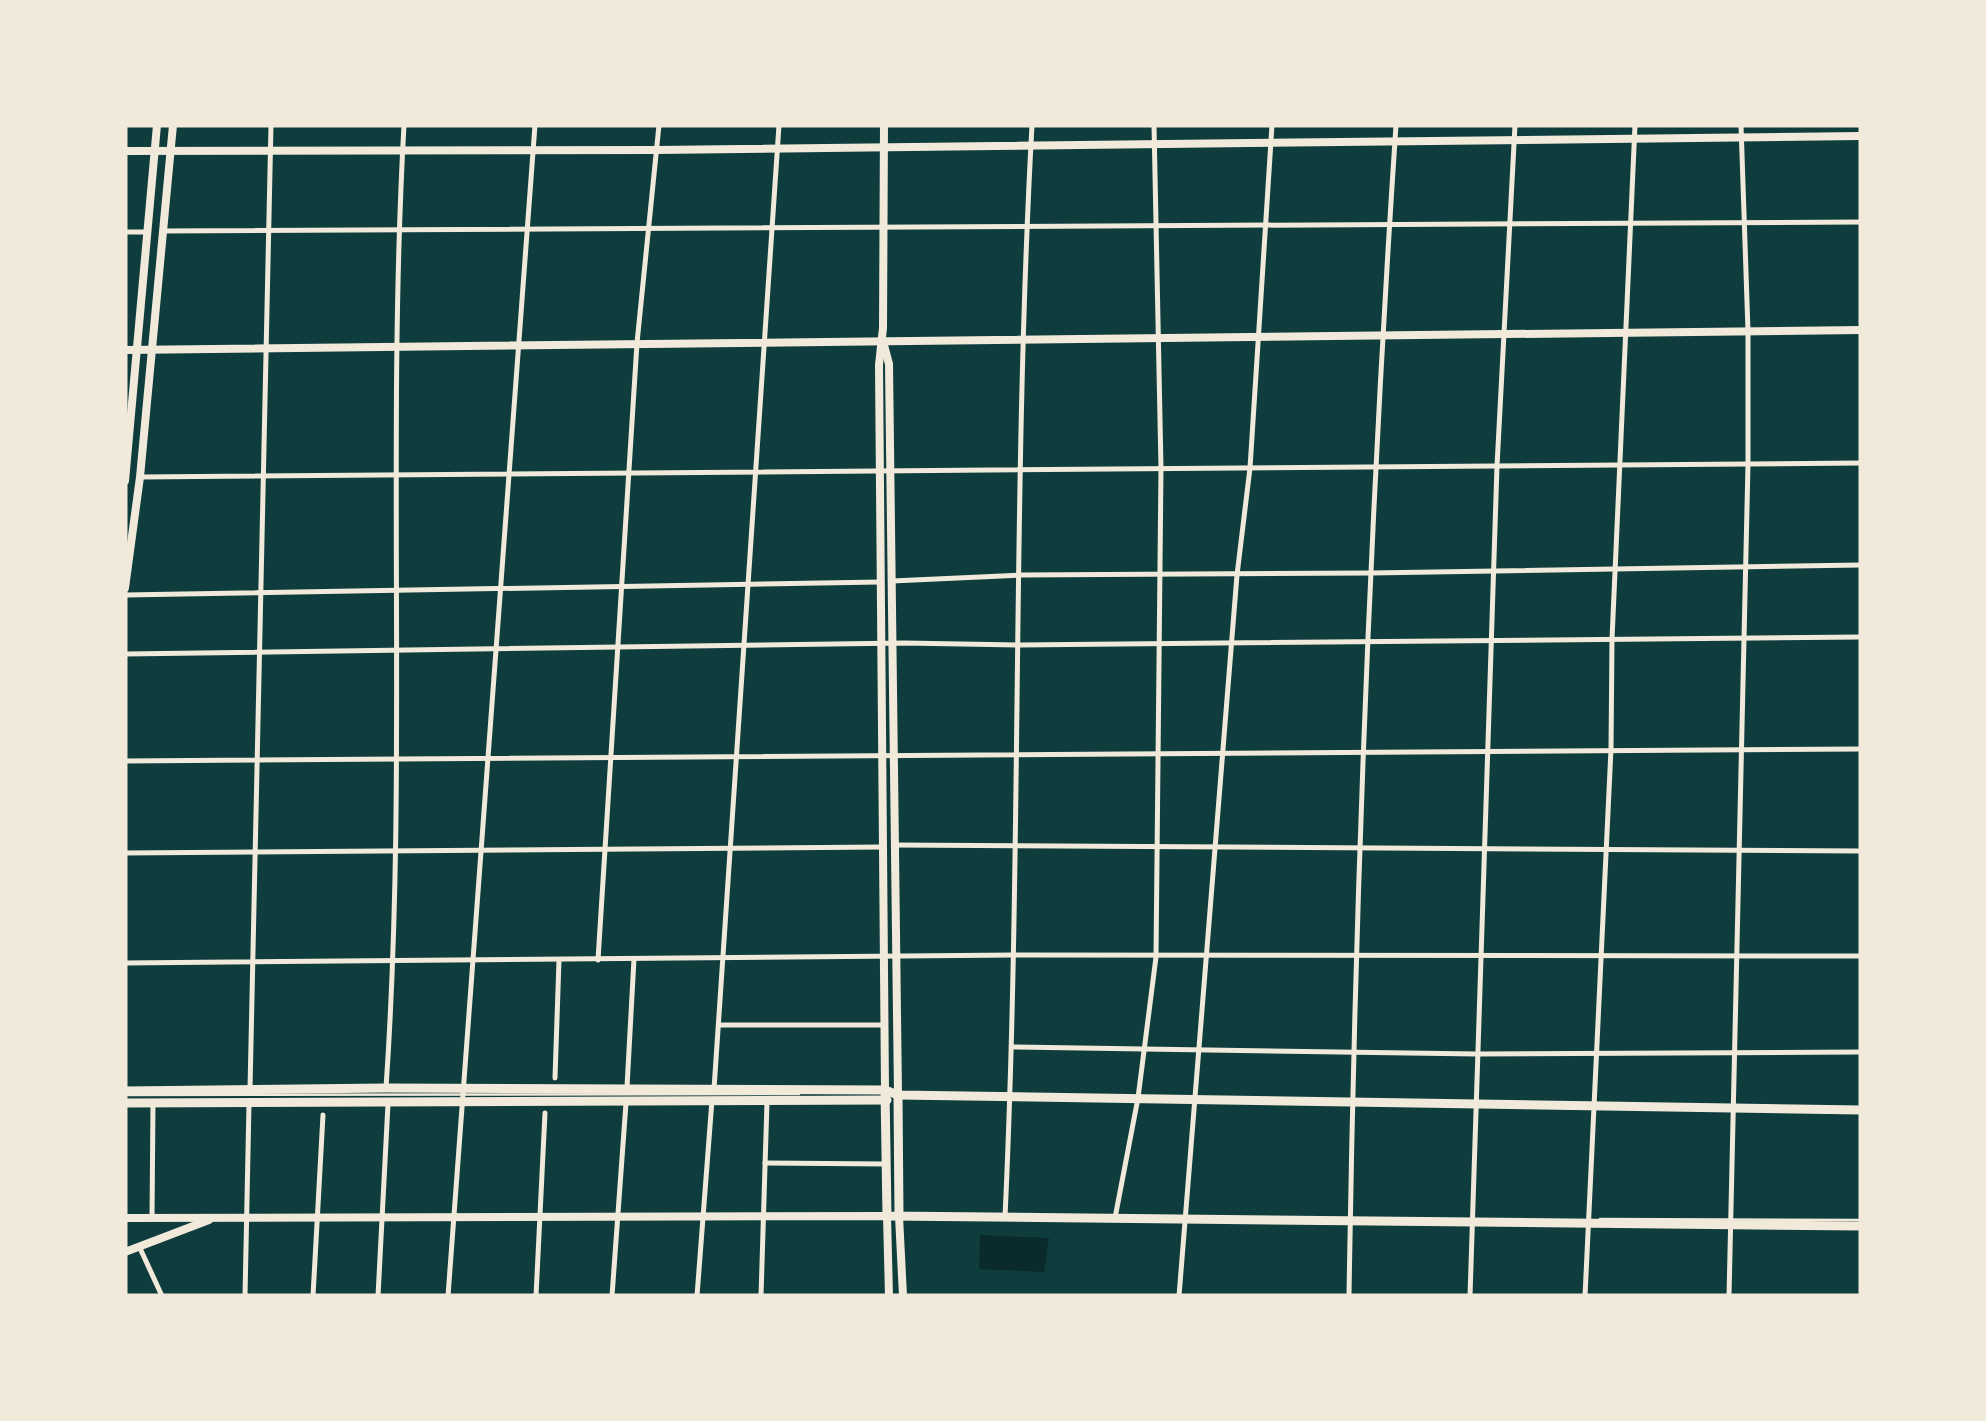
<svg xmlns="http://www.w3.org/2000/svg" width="1986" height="1421" viewBox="0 0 1986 1421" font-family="'Work Sans',sans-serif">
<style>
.water{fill:#0a2a2b}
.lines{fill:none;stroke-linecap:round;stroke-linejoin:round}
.service{stroke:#f1e9da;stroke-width:2.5}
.minor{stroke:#f1e9da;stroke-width:5}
.tertiary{stroke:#f1e9da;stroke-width:8}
.secondary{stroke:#f1e9da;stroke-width:8}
.primary{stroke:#f1e9da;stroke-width:9}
</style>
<rect width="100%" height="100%" fill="#0f3d3e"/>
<polygon class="water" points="980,1235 1049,1238 1044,1272 979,1269"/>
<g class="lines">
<g class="service">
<polyline points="125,1095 799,1094"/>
<polyline points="1600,1219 1861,1220"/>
</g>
<g class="minor">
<polyline points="163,231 1861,222"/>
<polyline points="125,232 147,232"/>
<polyline points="140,477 1861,463"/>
<polyline points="892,581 1021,575 1371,573 1861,565"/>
<polyline points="125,595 880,582"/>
<polyline points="125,654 904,643 1019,645 1861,637"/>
<polyline points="125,761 1861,749"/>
<polyline points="895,845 1861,851"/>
<polyline points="125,853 882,847"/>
<polyline points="598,960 637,343 659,125"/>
<polyline points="125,963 1015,955 1861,956"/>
<polyline points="719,1025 884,1025"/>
<polyline points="1012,1047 1477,1054 1861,1052"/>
<polyline points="555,1078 559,960"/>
<polyline points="627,1087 634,959"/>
<path d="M386 1088C408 768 386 446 404 125"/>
<polyline points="250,1089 271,125"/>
<polyline points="714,1089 779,125"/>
<polyline points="765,1163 886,1164"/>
<path d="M1005 1217C1022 853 1012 488 1032 125"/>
<polyline points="152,1218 153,1103"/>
<polyline points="1115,1218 1138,1098 1156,957 1161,468 1154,125"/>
<polyline points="139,1246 162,1296"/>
<polyline points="245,1296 249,1104"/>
<polyline points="313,1296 323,1115"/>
<polyline points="378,1296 388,1104"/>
<polyline points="448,1296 535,125"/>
<polyline points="536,1296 545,1113"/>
<polyline points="612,1296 626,1103"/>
<polyline points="697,1296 712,1100"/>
<polyline points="761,1296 767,1102"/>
<polyline points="1179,1296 1237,575 1250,468 1272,125"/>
<path d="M1349 1296C1355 905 1370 515 1396 125"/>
<polyline points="1470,1296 1497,466 1515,125"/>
<polyline points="1585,1296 1611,749 1612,639 1635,125"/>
<polyline points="1729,1296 1748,464 1748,331 1741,125"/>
</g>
<g class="tertiary">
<polyline points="884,125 883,328 879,365 885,1090"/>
<polyline points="884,345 889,364 898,1095"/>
<polyline points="899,1216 903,1296"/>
<polyline points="125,1218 887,1216 889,1296"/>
<polyline points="125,1252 209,1220"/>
</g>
<g class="secondary">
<polyline points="125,151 656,150 1861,136"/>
<polyline points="125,350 1861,330"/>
<polyline points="125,481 157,125"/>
<polyline points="125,588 140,477 173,125"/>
</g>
<g class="primary">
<polyline points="885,1090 887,1216 1861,1226"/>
<polyline points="125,1091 386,1088 885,1090 898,1095 1861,1110"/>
<polyline points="898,1095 899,1216"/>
<polyline points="125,1103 887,1100"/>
</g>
</g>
<rect width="1986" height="1421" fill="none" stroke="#f1e9da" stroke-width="255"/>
</svg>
